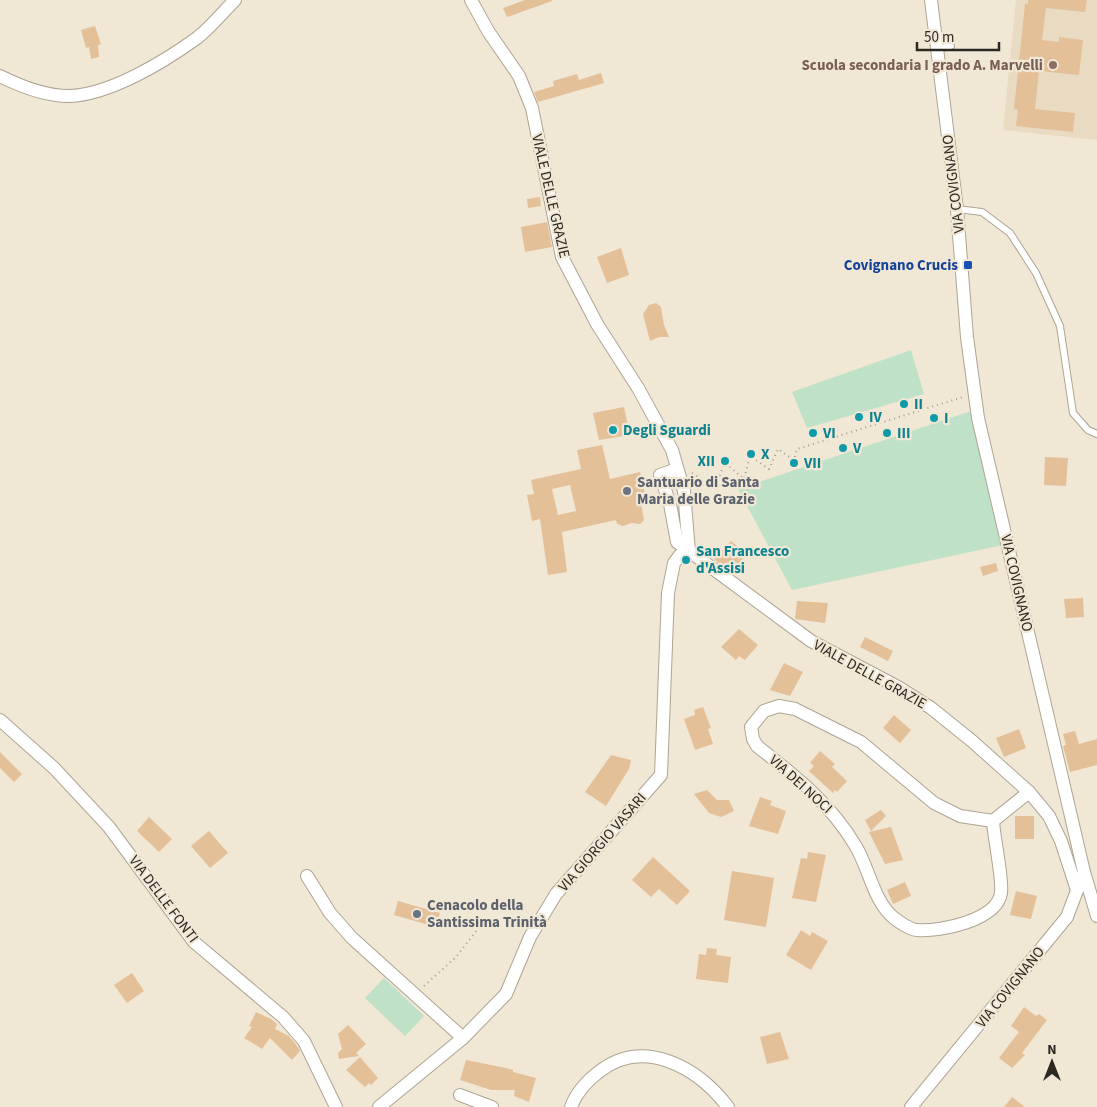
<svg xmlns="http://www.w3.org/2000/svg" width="1097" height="1107" viewBox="0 0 1097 1107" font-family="'Source Sans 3',sans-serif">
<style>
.built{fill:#e9dbc2}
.green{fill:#bfe1c8}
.building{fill:#e3c098;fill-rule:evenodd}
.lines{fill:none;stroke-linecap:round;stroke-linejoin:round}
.lane-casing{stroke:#aea493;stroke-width:8}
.street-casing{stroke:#aea493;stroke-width:14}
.path{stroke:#a39c8f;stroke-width:2;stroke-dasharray:1 4;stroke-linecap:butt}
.lane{stroke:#fff;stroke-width:6}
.street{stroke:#fff;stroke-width:12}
.education-dot{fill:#8d6e63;stroke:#f1e7d5;stroke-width:2}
.transit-dot{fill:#1a4fb4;stroke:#f1e7d5;stroke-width:2}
.culture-dot{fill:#0f9aa8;stroke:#f1e7d5;stroke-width:2}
.worship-dot{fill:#6b7280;stroke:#f1e7d5;stroke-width:2}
.labels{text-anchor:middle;stroke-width:4.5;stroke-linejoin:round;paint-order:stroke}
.education-label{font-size:15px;font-weight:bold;fill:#785e54;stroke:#f1e7d5;text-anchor:end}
.street-label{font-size:15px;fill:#2c2922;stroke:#f1e7d5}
.transit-label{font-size:15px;font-weight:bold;fill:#164399;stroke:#f1e7d5;text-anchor:end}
.culture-label{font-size:15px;font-weight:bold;fill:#0d838f;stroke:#f1e7d5;text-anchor:start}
.worship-label{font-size:15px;font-weight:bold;fill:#5b616d;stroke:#f1e7d5;text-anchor:start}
</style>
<rect width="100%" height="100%" fill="#f1e7d5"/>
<polygon class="built" points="1016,0 1097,0 1097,140 1003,130"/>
<g class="green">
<polygon points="911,350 924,394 807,428 792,392"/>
<polygon points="971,411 1003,545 792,590 738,489"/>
<polygon points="384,978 424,1016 405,1036 365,998"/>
</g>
<g class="building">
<polygon points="525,0 552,0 552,1 507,17 503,8"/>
<polygon points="1028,0 1087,0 1085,12 1046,8 1042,40 1059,42 1059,37 1083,40 1079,75 1039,71 1035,109 1075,113 1073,132 1016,126 1018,110 1014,109 1025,4 1028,4"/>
<polygon points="95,26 101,44 98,45 99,57 91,59 89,47 86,48 81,30"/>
<polygon points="601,73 604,83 538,102 534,92 554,86 553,81 577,74 579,80"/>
<polygon points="540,197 541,206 528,208 527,199"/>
<polygon points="547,222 552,247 525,252 521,227"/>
<polygon points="621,248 629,275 607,283 597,257"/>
<polygon points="656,303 661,307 664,325 669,337 659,337 650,341 643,314 649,305"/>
<polygon points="624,407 630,435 599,440 593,413"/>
<path d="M602 445 610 479 640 472 647 502 641 504 644 520 640 524 632 523 623 526 617 524 616 520 562 532 567 572 548 575 540 519 532 521 527 495 534 494 531 480 581 469 577 450ZM570 485 576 511 558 515 552 489Z"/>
<polygon points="1045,457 1068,458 1066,486 1044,485"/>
<polygon points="731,541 747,554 731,572 714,559"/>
<polygon points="996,563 998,571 983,576 980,567"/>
<polygon points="1083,598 1084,617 1066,618 1064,599"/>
<polygon points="797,601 828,603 825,623 795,619"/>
<polygon points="739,629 758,645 745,660 739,656 736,660 721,647"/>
<polygon points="865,637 893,651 888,661 860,647"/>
<polygon points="784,663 803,672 790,696 770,690"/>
<polygon points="703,707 711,728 708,729 713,744 695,750 684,719 695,715 694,710"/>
<polygon points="894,715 911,730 900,743 883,728"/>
<polygon points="1019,729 1026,748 1004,757 996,738"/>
<polygon points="1075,731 1079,744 1097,739 1097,765 1070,772 1063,746 1066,745 1063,734"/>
<polygon points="820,751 835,764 832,767 847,781 837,792 835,790 833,793 809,771 814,766 810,763"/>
<polygon points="0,752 22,774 14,782 0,768"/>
<polygon points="611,755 631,760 629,769 606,806 585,792"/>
<polygon points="707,790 717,800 729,800 734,811 721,817 709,813 694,794"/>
<polygon points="760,797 772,801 770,805 786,811 778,834 749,826"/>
<polygon points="881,810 886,816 871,831 865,820"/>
<rect x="1015" y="816" width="19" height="23"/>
<polygon points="149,817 172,839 159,852 137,831"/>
<polygon points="891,827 903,860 885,864 869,832"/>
<polygon points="209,831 228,853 210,868 191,846"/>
<polygon points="808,852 826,855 816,902 792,898 801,858 807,859"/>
<polygon points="653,857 690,891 677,905 659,889 651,897 632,880"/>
<polygon points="732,871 774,878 766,927 724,920"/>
<polygon points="905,882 911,896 893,904 887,890"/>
<polygon points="1016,891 1037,896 1031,919 1010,915"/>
<polygon points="398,901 440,913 436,927 394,915"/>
<polygon points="801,930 810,936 812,932 828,941 811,970 786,955"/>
<polygon points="707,948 717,949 716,955 731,957 728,983 696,979 699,954 706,955"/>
<polygon points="132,973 144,991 127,1003 114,985"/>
<polygon points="1024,1007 1036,1016 1039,1014 1047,1020 1022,1053 1025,1055 1012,1068 999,1058 1019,1032 1011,1026"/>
<polygon points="256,1012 271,1019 277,1024 275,1029 289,1036 297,1046 300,1051 292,1060 270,1038 262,1049 244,1038 252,1027 249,1026"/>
<polygon points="348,1025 366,1044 356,1053 359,1056 339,1059 338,1053 342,1049 338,1034"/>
<polygon points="780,1032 789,1059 767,1064 760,1037"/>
<polygon points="360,1057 378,1078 371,1085 369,1083 365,1087 346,1070"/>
<polygon points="466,1060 506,1068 513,1070 513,1072 536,1078 529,1102 514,1096 515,1090 491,1090 460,1080"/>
<polygon points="1012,1097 1025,1107 1004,1107"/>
</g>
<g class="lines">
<defs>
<g id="lane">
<polyline points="937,49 951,46"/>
<polyline points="957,209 982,212 1010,233 1036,273 1060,326 1073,413 1088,430 1097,434"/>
</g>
<g id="street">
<polyline points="471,0 488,31 519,76 532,108 562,257 597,324 638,388 672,450 684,491 689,552"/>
<path d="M0 76C20 86 47 96 69 96 110 95 165 61 197 38 211 27 223 12 235 0"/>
<polyline points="677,469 660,475 670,504 677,542 811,641 898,687 931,708 972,741 1029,792 1049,816 1061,841 1077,890"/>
<polyline points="0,720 54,768 109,827 194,942 283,1017 304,1041 336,1107"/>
<path d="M993 821C994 839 1003 878 1001 893 997 920 941 932 917 930 911 930 899 922 894 918 873 901 869 867 855 845 830 803 795 776 757 746L753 739 751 727 764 711 779 706 795 709 861 742 934 803 960 816 993 821 1029 792"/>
<polyline points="1084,872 1097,916"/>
<polyline points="307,876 330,913 352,938 463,1038"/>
<polyline points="460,1095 492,1107"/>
<polyline points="379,1107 463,1038 506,994 530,937 556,894 661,775 668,593 674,563 680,555 689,552"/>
<path d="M571 1107C576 1093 588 1080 600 1071 645 1037 698 1068 728 1107"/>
<polyline points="911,1107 1067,917 1084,872 978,418 967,337 957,209 931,0"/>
</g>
</defs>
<use href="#lane" class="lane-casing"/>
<use href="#street" class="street-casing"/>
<g class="path">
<polyline points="692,473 714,488 725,463 744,479 750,456 769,469 778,449 794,460 797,449 963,397"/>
<polyline points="424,986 456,957 477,930"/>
</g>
<use href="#lane" class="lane"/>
<use href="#street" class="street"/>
</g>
<circle class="education-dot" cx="1053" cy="65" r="5"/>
<rect class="transit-dot" x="963" y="260" width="10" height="10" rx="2.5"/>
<g class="culture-dot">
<circle cx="904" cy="404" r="5"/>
<circle cx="859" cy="417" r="5"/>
<circle cx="934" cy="418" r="5"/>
<circle cx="613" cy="430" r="5"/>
<circle cx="813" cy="433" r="5"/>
<circle cx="887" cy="433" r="5"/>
<circle cx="843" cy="448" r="5"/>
<circle cx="751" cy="454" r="5"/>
<circle cx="725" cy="461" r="5"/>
<circle cx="794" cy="463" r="5"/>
<circle cx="686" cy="560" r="5"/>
</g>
<g class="worship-dot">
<circle cx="627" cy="491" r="5"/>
<circle cx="417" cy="914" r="5"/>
</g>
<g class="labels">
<g class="education-label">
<text x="1043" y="70">Scuola secondaria I grado A. Marvelli</text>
</g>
<g class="street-label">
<text transform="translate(953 184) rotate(-97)" y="5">VIA COVIGNANO</text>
<text transform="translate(551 196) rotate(77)" y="5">VIALE DELLE GRAZIE</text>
<text transform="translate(1017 583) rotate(77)" y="5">VIA COVIGNANO</text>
<text transform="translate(870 674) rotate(29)" y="5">VIALE DELLE GRAZIE</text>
<text transform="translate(801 784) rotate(42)" y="5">VIA DEI NOCI</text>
<text transform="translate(602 842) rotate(-49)" y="5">VIA GIORGIO VASARI</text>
<text transform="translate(164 899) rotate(53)" y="5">VIA DELLE FONTI</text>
<text transform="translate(1010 987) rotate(-51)" y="5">VIA COVIGNANO</text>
</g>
<g class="transit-label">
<text x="958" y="270">Covignano Crucis</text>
</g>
<g class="culture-label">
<text x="914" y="409">II</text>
<text x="869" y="422">IV</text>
<text x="944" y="423">I</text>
<text x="623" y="435">Degli Sguardi</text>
<text x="823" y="438">VI</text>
<text x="897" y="438">III</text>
<text x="853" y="453">V</text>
<text x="761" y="459">X</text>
<text x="715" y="466" text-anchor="end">XII</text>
<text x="804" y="468">VII</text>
<text x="696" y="556">San Francesco<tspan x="696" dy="17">d'Assisi</tspan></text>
</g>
<g class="worship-label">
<text x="637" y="487">Santuario di Santa<tspan x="637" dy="17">Maria delle Grazie</tspan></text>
<text x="427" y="910">Cenacolo della<tspan x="427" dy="17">Santissima Trinità</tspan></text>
</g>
</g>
<g transform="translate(1052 1062)" stroke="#f1e7d5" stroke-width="4" paint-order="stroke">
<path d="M0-4L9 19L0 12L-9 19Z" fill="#2c2922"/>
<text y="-8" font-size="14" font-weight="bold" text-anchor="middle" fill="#2c2922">N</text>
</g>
<path d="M917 42v8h82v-8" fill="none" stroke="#2c2922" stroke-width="2.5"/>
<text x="924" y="42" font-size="15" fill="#2c2922" stroke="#f1e7d5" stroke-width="4" paint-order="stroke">50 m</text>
</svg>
